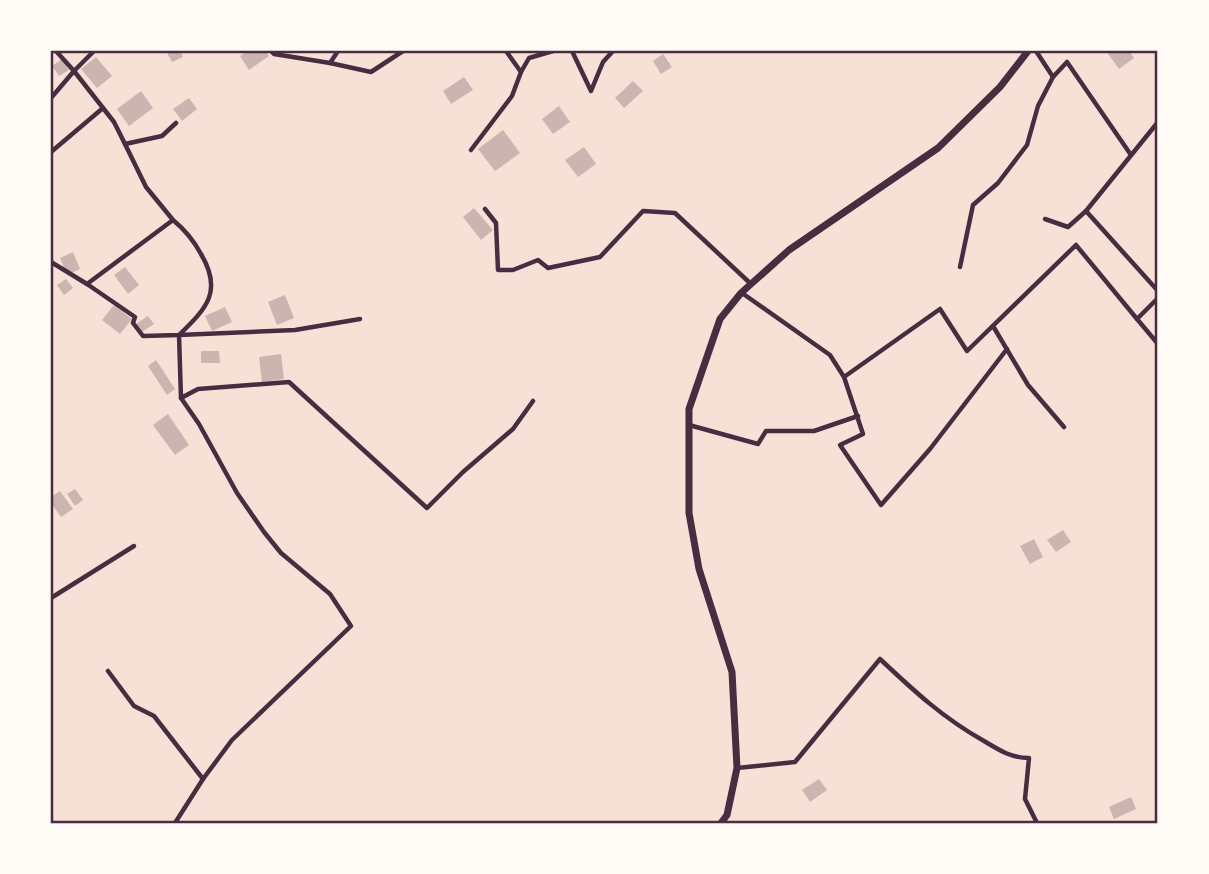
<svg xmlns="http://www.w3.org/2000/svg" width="1209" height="874" viewBox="0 0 1209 874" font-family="'Varela Round',sans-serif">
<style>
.building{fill:#ccb4b1}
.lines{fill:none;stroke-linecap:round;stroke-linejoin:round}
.minor{stroke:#4a2c40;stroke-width:4.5}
.primary{stroke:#4a2c40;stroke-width:7}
.neatline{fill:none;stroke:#4a2c40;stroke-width:2.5}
</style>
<rect width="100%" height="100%" fill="#f7e1d7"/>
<g class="building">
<polygon points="172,51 180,51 183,57 172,62 167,53"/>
<polygon points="247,51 265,51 269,56 249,70 240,56"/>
<polygon points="1106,51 1129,51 1134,58 1119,69"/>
<polygon points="663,54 672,67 661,74 653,61"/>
<polygon points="96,57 112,76 97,88 81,69"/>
<polygon points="62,59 69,70 59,76 52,66"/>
<polygon points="464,77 473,90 451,104 443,91"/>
<polygon points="633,81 643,91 624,108 615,98"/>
<polygon points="141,91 153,108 129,126 117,109"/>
<polygon points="189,98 197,109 182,121 173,109"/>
<polygon points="559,106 570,122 553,134 542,119"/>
<polygon points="503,130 520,153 495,171 478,149"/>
<polygon points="584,147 596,164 578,177 565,160"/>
<polygon points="474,208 493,230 481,240 463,217"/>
<polygon points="73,252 80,269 67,275 60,258"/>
<polygon points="125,267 139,285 128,294 114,275"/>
<polygon points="66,279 73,288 64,295 57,285"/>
<polygon points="285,295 294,318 277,325 268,302"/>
<polygon points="114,305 132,319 120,334 102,320"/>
<polygon points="225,307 232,322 212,331 205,316"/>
<polygon points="148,316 154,324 142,332 136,324"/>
<polygon points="201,351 219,351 220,363 201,363"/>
<polygon points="281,354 284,379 262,382 259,357"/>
<polygon points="156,360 175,389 167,395 148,366"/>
<polygon points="168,414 189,445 175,455 153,425"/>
<polygon points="75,489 83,500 75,506 67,494"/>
<polygon points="60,491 73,509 61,517 51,503 51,497"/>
<polygon points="1063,530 1071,542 1056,552 1047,540"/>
<polygon points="1034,539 1043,557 1030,564 1020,546"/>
<polygon points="819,779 827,790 810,802 802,790"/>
<polygon points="1131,797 1136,809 1114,819 1109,807"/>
</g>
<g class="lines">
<g class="minor">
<polyline points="94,51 74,71 114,122 125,144"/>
<polyline points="271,51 274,54 330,63 338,51"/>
<polyline points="572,51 591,91 603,62 613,51"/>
<polyline points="1036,51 1053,77 1067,62 1131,155"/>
<polyline points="330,63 371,72 403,51"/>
<polyline points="521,72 529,58 553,51"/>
<polyline points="51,98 74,71 56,51"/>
<polyline points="1158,122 1086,211 1158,291"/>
<polyline points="471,150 512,96 521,72 506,51"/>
<polyline points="51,152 103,108"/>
<polyline points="485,209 496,223 498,270 513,270 538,260 548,268 600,257 643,211 675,213 751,284"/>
<polyline points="1045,219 1068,227 1086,211"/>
<path d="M173 220C184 229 194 241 201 254 223 291 207 308 179 335L143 336 133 323 135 317 87 284 173 220 146 187 125 144 162 136 176 123"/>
<polyline points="51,262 87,284"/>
<polyline points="960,267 973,205 998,183 1027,145 1038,106 1053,77"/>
<polyline points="742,293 830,355 844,377 940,309 967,351 1076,245 1137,319"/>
<polyline points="1158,298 1137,319 1158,344"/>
<polyline points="360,319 295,330 179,335 181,398 198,389 289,382 427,508 463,472 513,429 533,401"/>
<polyline points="993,326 1028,385 1064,427"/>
<polyline points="844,377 863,434 840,445 881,505 930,449 1007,349"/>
<polyline points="689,425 758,444 766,431 814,431 858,416"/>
<polyline points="51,598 134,546"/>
<polyline points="108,671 134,706 154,716 203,779"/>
<path d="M737 768 795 762 880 659C914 691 943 718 984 741 999 750 1011 758 1029 758L1025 799 1037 823"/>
<polyline points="175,823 203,779 232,740 351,626 330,594 281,553 264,532 237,493 199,424 181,398"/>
</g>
<polyline class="primary" points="721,823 727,815 737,768 732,672 699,569 689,513 689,409 720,319 741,293 789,250 938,148 1000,87 1028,51"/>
</g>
<rect width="1209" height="874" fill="none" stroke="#fffaf5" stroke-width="105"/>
<rect x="52" y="52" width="1104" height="770" class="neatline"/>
</svg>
